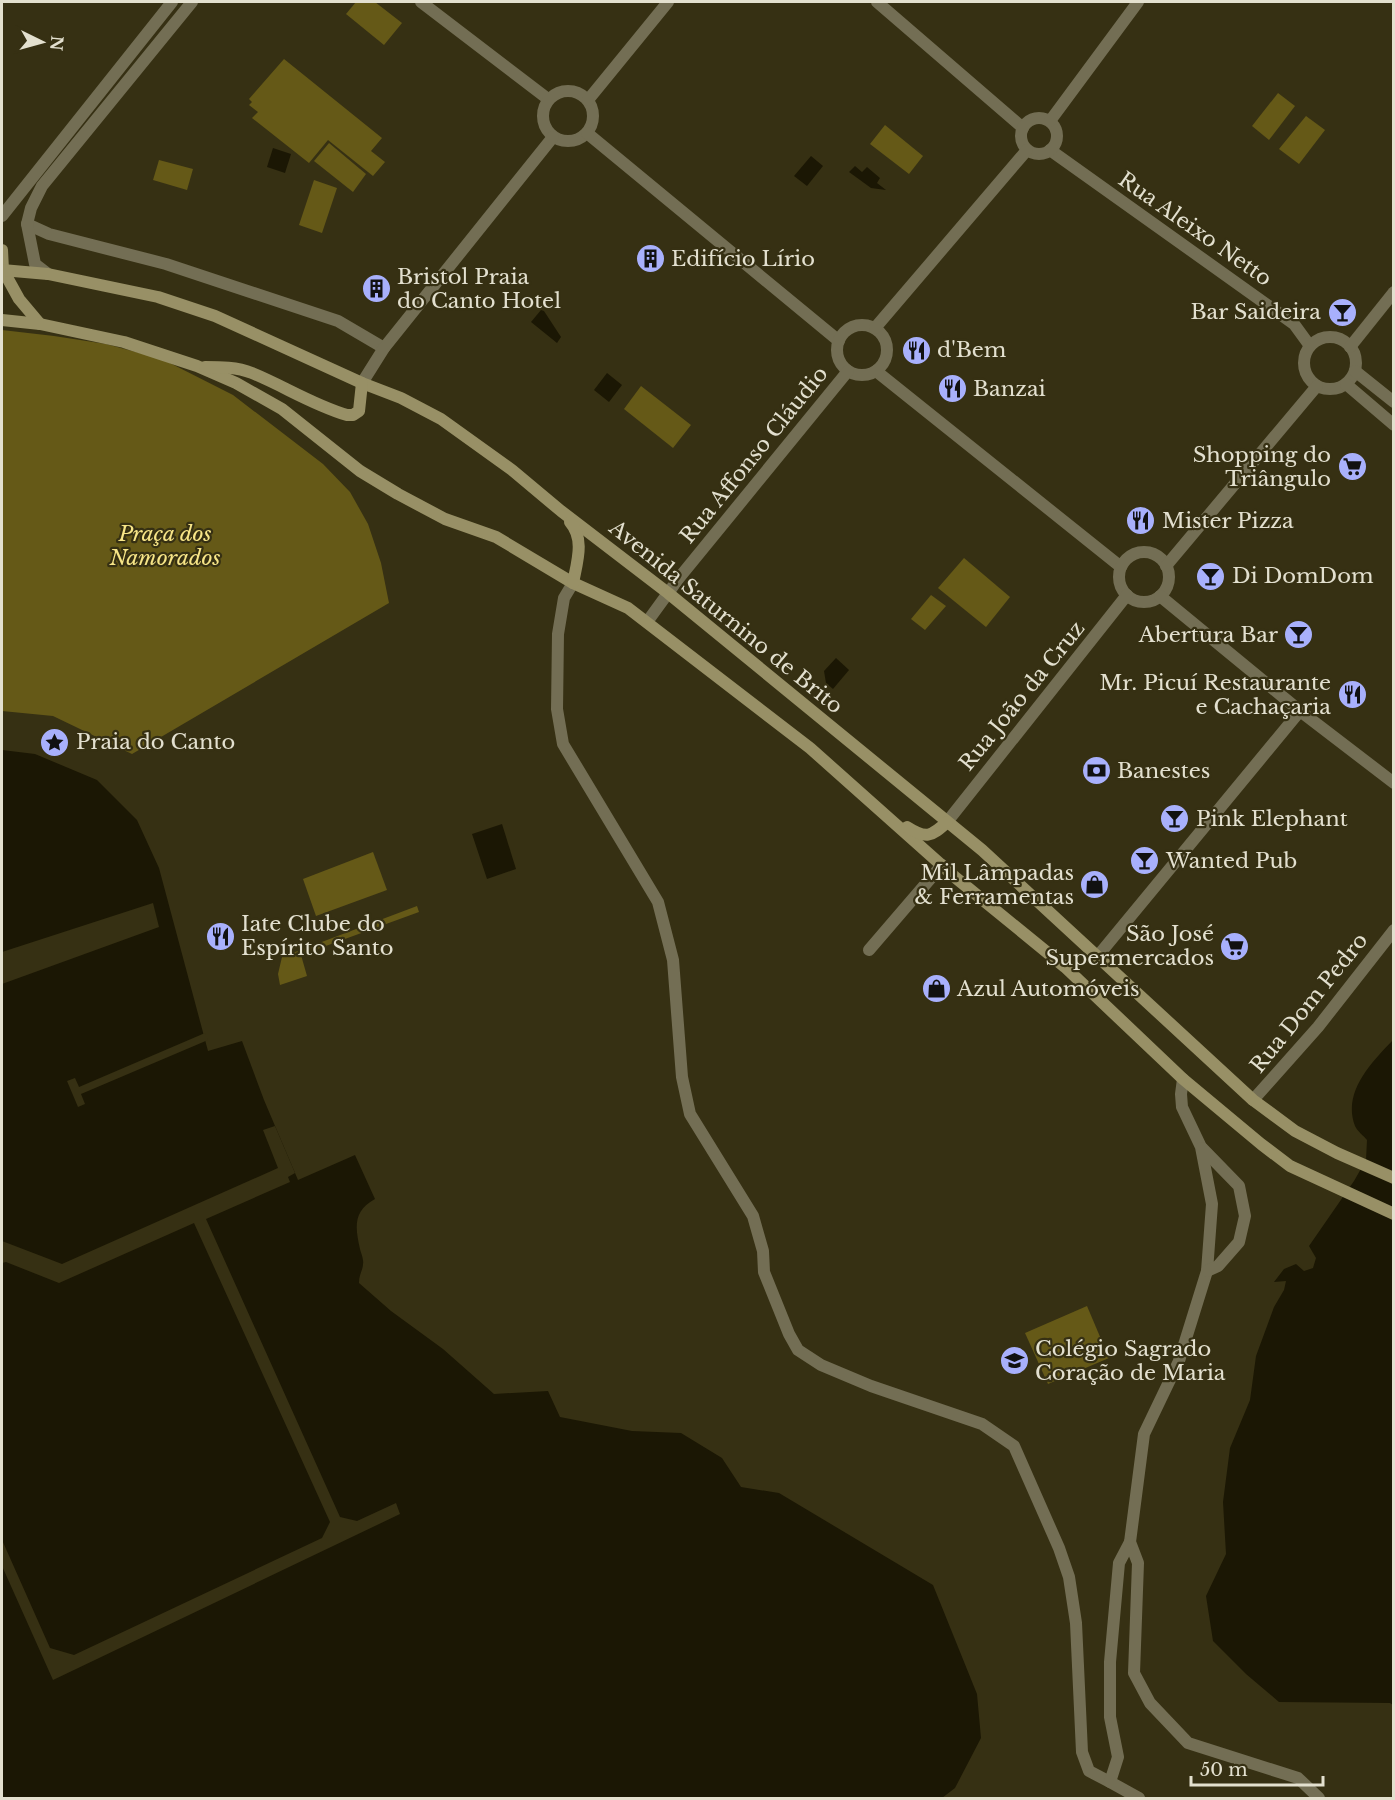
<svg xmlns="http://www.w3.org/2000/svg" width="1395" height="1800" viewBox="0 0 1395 1800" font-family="'Libre Baskerville',serif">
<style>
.green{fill:#655917}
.water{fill:#1b1704}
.pier{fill:#363013}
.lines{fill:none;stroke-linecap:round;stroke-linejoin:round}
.minor{stroke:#736e54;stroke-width:12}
.tertiary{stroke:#736e54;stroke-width:12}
.secondary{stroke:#989066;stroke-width:12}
.labels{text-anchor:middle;stroke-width:4.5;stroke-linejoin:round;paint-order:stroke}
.street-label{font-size:21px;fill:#e3e0cf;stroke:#363013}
.poi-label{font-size:21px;fill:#e3e0cf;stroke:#363013;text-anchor:start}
.park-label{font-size:21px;font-style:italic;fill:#f7e587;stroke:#363013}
</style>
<rect width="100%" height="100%" fill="#363013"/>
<g class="green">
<polygon points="356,2 375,2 402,23 384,45 346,14"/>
<polygon points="284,59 382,138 371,151 385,162 373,176 328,140 309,163 252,118 258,112 249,105 252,102 249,99"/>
<polygon points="1278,93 1295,106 1269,140 1252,126"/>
<polygon points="1306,116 1325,130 1299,164 1279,149"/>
<polygon points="885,125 923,156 909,174 870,144"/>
<polygon points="329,143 366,174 353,192 314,161"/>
<polygon points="159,160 193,169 187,190 153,180"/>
<polygon points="314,180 337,188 322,233 299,225"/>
<polygon points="2,330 54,336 106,344 162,359 233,395 323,464 350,492 368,524 381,563 389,603 132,754 53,716 2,711"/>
<polygon points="641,386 691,425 673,448 624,409"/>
<polygon points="964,558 1010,597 986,627 938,588"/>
<polygon points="931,595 946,606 925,630 911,619"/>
<polygon points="373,852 387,890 316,916 303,879"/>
<polygon points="417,906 419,912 301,955 307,976 280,985 278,974 282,957"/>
<polygon points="1087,1306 1109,1358 1048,1384 1025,1333"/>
</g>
<g class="water">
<polygon points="273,148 291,154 285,173 267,167"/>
<polygon points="811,156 823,166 807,186 794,176"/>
<polygon points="855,166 862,172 867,167 880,178 877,183 886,190 871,188 849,172"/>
<polygon points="541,310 544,311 561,337 557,343 531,322"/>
<polygon points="607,373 622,385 609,402 594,390"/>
<polygon points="836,658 849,670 833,689 826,683 824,671"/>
<path d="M2 750 35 754 97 780 137 820 159 868 208 1051 242 1041 264 1100 298 1180 355 1155 375 1199C353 1211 355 1227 360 1249 361 1253 364 1260 363 1264 363 1270 359 1274 359 1283L391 1311 443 1349 494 1394 548 1391 560 1417 632 1431 681 1433 722 1458 741 1487 779 1493 933 1585 977 1694 981 1738 955 1788 942 1798H2Z"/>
<polygon points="502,824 516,869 487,879 472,834"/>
<path d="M1393 1040V1705L1390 1703 1279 1702 1246 1674 1213 1641 1206 1596 1226 1554 1223 1502 1230 1448 1250 1400 1256 1356 1274 1307 1284 1290 1286 1281 1274 1282 1284 1269 1296 1264 1304 1271 1313 1268 1316 1258 1309 1246 1354 1181 1366 1160 1367 1140C1364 1136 1357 1131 1355 1126 1342 1092 1372 1062 1393 1040Z"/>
</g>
<g class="pier">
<polygon points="153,903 159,927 2,984 2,952"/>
<polygon points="205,1033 208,1040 81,1094 85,1104 78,1107 67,1081 75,1078 79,1087"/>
<polygon points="275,1126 295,1173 288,1177 290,1182 206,1219 340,1517 357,1521 396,1503 400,1514 53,1680 2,1566 2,1540 50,1648 74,1655 322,1538 330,1522 194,1223 59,1283 6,1262 2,1263 2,1241 62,1264 278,1168 263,1130"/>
</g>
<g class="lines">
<g class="minor">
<polyline points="421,2 548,99"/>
<polyline points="877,2 1023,128"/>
<circle cx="568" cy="116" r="25"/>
<polyline points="588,100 668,2"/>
<polyline points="587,133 839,341"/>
<polyline points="1050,150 1294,324 1310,346"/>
<polyline points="2,216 172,2"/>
<polyline points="27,224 49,234 166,264 338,321 384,348"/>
<polyline points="48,274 35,264 27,224 31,208 42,186 192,2"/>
<circle cx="1330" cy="363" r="26"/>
<polyline points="1350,347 1394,292"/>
<polyline points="876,371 1121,567"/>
<polyline points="1355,371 1394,402"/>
<polyline points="362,383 384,348 553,137"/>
<polyline points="1346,384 1394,425"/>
<circle cx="1144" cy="577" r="25"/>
<polyline points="1166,566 1317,386"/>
<polyline points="573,583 564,598 558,634 557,709 563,744 658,902 673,960 682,1077 690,1114 753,1216 763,1251 764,1272 789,1334 798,1350 821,1365 871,1386 982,1424 1014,1446 1059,1548 1069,1577 1076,1623 1082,1752 1089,1771 1110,1782"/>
<polyline points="1160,596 1300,711 1394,783"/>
<polyline points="947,822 1127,595"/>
<polyline points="869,950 942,865"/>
<polyline points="1097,957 1300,711"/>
<polyline points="1183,1079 1181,1094 1182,1107 1201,1147 1212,1204 1207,1271 1179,1361 1144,1434 1130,1542 1138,1563 1134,1673 1150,1703 1188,1743 1298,1778 1319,1798"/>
<polyline points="1253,1100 1318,1027 1394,930"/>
<polyline points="1202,1148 1239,1186 1245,1216 1239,1242 1218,1266 1207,1271"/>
<polyline points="1130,1542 1119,1563 1110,1662 1110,1717 1118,1757 1110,1782 1139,1798"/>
</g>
<g class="tertiary">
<circle cx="1039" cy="136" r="18"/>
<polyline points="1050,121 1138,2"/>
<circle cx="862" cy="350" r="25"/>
<polyline points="875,328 1027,150"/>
<polyline points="647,622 679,578 848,371"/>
</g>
<g class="secondary">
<polyline points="2,250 3,270 19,299 40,324"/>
<polyline points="2,270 48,274 158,297 215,316 362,383 401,398 441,419 512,470 561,511 668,593 982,850 1253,1100 1295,1131 1337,1153 1394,1178"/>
<polyline points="2,320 40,324 124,342 197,366 236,383 282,409 360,471 398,494 445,519 496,537 573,583 628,608 810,748 956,878 1065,967 1183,1079 1261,1144 1290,1166 1394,1214"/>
<path d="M205 367C220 367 237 367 252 373 284 386 313 405 347 415H353L359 411 362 383"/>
<path d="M570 522C585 539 577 562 573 583"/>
<path d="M907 827C926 839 931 837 947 822"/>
</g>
</g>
<defs>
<symbol id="building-disc" viewBox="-11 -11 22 22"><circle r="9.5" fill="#a8b0fc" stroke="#363013"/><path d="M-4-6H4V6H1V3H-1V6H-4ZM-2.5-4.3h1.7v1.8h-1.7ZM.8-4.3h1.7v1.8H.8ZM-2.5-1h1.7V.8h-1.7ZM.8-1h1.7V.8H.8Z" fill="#111"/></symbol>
<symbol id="bar-disc" viewBox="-11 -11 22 22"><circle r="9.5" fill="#a8b0fc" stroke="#363013"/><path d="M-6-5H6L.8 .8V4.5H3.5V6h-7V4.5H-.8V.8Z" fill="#111"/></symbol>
<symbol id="restaurant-disc" viewBox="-11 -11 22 22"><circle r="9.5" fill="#a8b0fc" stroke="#363013"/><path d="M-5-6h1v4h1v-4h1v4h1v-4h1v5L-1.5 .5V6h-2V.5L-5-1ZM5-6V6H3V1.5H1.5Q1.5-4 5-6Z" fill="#111"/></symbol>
<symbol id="supermarket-disc" viewBox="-11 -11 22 22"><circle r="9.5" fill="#a8b0fc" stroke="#363013"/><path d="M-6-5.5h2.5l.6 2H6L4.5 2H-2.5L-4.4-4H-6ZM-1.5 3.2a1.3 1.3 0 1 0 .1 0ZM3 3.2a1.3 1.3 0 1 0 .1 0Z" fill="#111"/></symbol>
<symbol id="sight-disc" viewBox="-11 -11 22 22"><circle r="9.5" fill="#a8b0fc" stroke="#363013"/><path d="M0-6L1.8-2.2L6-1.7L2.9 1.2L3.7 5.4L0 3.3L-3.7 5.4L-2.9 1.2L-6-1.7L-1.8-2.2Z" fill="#111"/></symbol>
<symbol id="bank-disc" viewBox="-11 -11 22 22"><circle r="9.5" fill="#a8b0fc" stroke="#363013"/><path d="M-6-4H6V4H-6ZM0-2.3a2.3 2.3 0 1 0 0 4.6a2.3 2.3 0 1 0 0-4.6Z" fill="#111"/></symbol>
<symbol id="shop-disc" viewBox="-11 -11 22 22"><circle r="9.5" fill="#a8b0fc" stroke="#363013"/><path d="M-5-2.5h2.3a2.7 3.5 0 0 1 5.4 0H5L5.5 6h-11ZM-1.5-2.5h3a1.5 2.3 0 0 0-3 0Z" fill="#111"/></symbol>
<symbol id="university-disc" viewBox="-11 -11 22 22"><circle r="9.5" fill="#a8b0fc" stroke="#363013"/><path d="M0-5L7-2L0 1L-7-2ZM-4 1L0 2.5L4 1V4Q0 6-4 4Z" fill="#111"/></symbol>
</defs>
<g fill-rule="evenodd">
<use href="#building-disc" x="634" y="242" width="33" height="33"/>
<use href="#building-disc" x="360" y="272" width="33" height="33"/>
<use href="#bar-disc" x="1326" y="296" width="33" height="33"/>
<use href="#restaurant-disc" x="900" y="334" width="33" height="33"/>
<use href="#restaurant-disc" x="936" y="372" width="33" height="33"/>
<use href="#supermarket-disc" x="1336" y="450" width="33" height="33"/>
<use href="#restaurant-disc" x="1124" y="504" width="33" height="33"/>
<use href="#bar-disc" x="1194" y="560" width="33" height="33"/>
<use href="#bar-disc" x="1282" y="618" width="33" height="33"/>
<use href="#restaurant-disc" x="1336" y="678" width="33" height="33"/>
<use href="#sight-disc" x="38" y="726" width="33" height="33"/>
<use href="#bank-disc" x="1080" y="754" width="33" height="33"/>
<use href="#bar-disc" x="1158" y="802" width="33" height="33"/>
<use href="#bar-disc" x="1128" y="844" width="33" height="33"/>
<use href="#shop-disc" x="1078" y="868" width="33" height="33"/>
<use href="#restaurant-disc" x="204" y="920" width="33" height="33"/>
<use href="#supermarket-disc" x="1218" y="930" width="33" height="33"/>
<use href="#shop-disc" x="920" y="972" width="33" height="33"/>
<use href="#university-disc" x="998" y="1344" width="33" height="33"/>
</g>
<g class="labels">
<g class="street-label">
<text transform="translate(1195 229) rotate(35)" y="7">Rua Aleixo Netto</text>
<text transform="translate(754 455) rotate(-51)" y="7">Rua Affonso Cláudio</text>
<text transform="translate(726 617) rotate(39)" y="7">Avenida Saturnino de Brito</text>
<text transform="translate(1022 696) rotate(-51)" y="7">Rua João da Cruz</text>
<text transform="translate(1309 1003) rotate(-51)" y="7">Rua Dom Pedro</text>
</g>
<g class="poi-label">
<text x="671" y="266">Edifício Lírio</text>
<text x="397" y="284">Bristol Praia<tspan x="397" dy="24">do Canto Hotel</tspan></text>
<text x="1321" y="319" text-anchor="end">Bar Saideira</text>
<text x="937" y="357">d'Bem</text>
<text x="973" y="396">Banzai</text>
<text x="1331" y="462" text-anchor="end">Shopping do<tspan x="1331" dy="24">Triângulo</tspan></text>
<text x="1162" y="528">Mister Pizza</text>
<text x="1232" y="583">Di DomDom</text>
<text x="1278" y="642" text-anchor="end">Abertura Bar</text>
<text x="1331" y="690" text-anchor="end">Mr. Picuí Restaurante<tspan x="1331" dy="24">e Cachaçaria</tspan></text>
<text x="76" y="749">Praia do Canto</text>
<text x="1117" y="778">Banestes</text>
<text x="1196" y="826">Pink Elephant</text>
<text x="1166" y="868">Wanted Pub</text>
<text x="1074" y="880" text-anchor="end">Mil Lâmpadas<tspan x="1074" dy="24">&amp; Ferramentas</tspan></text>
<text x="241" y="931">Iate Clube do<tspan x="241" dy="24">Espírito Santo</tspan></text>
<text x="1214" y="941" text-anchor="end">São José<tspan x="1214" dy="24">Supermercados</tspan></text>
<text x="957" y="996">Azul Automóveis</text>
<text x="1035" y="1356">Colégio Sagrado<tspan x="1035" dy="24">Coração de Maria</tspan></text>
</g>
<g class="park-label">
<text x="165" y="541">Praça dos<tspan x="165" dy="24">Namorados</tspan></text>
</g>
</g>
<rect width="1395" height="1800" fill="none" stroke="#e3e0cf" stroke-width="6"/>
<g transform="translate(42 42) rotate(95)" stroke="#363013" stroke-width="4.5" paint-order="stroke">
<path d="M0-4.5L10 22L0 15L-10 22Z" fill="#e3e0cf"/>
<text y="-9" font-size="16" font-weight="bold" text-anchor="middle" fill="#e3e0cf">N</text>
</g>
<path d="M1191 1776v9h132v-9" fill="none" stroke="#e3e0cf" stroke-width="3"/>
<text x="1200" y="1776" font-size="18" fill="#e3e0cf" stroke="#363013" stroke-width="4.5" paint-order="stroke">50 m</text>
</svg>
